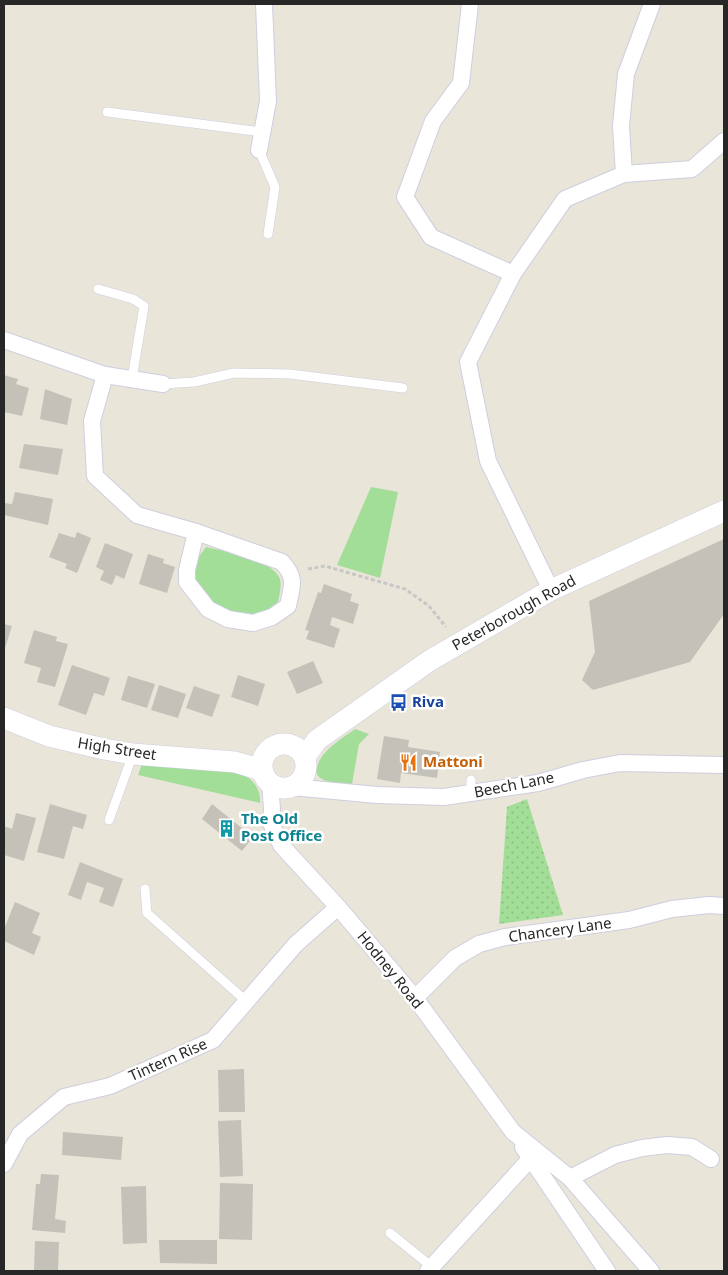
<svg xmlns="http://www.w3.org/2000/svg" width="728" height="1275" viewBox="0 0 728 1275" font-family="'Noto Sans',sans-serif">
<style>
.grass{fill:#a2de97}
.park{fill:url(#park-dots)}
.building{fill:#c4c1b9}
.lines{fill:none;stroke-linecap:round;stroke-linejoin:round}
.service-casing{stroke:#cecee0;stroke-width:10}
.minor-casing{stroke:#cecee0;stroke-width:18}
.tertiary-casing{stroke:#cecee0;stroke-width:22}
.path{stroke:#c7c7c7;stroke-width:3;stroke-dasharray:4 2.5;stroke-linecap:butt}
.service{stroke:#fff;stroke-width:9}
.minor{stroke:#fff;stroke-width:16}
.tertiary{stroke:#fff;stroke-width:21}
.labels{text-anchor:middle;stroke-width:5;stroke-linejoin:round;paint-order:stroke}
.street-label{font-size:15px;fill:#272727;stroke:#fff}
.transit-label{font-size:15px;font-weight:bold;fill:#164399;stroke:#fff;text-anchor:start}
.food-label{font-size:15px;font-weight:bold;fill:#c56008;stroke:#fff;text-anchor:start}
.culture-label{font-size:15px;font-weight:bold;fill:#0d838f;stroke:#fff;text-anchor:start}
</style>
<defs>
<pattern id="park-dots" width="8" height="8" patternUnits="userSpaceOnUse" patternTransform="scale(1.25)"><rect width="8" height="8" fill="#a2de97"/><path d="M2 2h.1M6 6h.1" fill="none" stroke="#8cbe82" stroke-width="1.8" stroke-linecap="round"/></pattern>
</defs>
<rect width="100%" height="100%" fill="#e9e5d9"/>
<g class="grass">
<polygon points="371,487 398,492 380,578 337,565"/>
<path d="M206 547C224 551 273 560 280 579 282 587 279 595 278 603L262 614 239 615 215 605 193 576 195 562Z"/>
<path d="M355 729 369 734 359 744 352 784C341 783 320 784 316 772 319 751 339 741 355 729Z"/>
<path d="M142 764 235 772C250 776 261 786 260 803L138 775Z"/>
</g>
<polygon class="park" points="527,799 563,915 499,924 507,807"/>
<g class="building">
<polygon points="4,375 18,379 16,384 29,388 22,416 4,412"/>
<polygon points="45,389 72,399 67,425 40,419"/>
<polygon points="24,444 63,449 58,475 19,468"/>
<polygon points="15,492 53,499 48,525 4,515 4,503 12,504"/>
<polygon points="77,532 91,538 77,573 65,568 67,564 49,557 59,533 75,538"/>
<polygon points="724,539 724,614 690,662 593,690 582,680 595,652 589,601"/>
<polygon points="105,543 133,554 124,579 116,575 112,585 100,580 104,571 96,567"/>
<polygon points="148,554 164,559 163,563 175,567 167,593 139,584"/>
<polygon points="324,584 352,594 350,601 359,604 353,624 332,617 330,625 340,629 334,648 306,639 309,631 305,630 318,592 321,593"/>
<polygon points="4,624 12,626 4,651"/>
<polygon points="34,630 57,637 56,641 68,644 55,687 37,682 41,668 24,663"/>
<polygon points="313,661 323,683 297,694 287,672"/>
<polygon points="72,665 110,678 104,696 94,693 86,715 58,705"/>
<polygon points="238,675 265,684 258,706 231,697"/>
<polygon points="128,676 155,684 147,708 121,700"/>
<polygon points="159,685 186,694 178,718 151,710"/>
<polygon points="194,686 220,695 212,717 186,708"/>
<polygon points="384,736 409,740 408,747 440,752 437,778 401,773 400,783 377,779"/>
<polygon points="50,804 87,815 83,829 73,826 64,859 37,852"/>
<polygon points="212,804 253,837 242,851 202,819"/>
<polygon points="16,813 36,818 24,861 4,855 4,826 12,829"/>
<polygon points="80,862 123,879 113,907 99,902 104,888 87,882 81,900 68,895"/>
<polygon points="15,902 40,913 32,933 41,937 34,955 4,941 4,929"/>
<polygon points="244,1069 245,1112 219,1112 218,1070"/>
<polygon points="241,1120 243,1176 220,1177 218,1121"/>
<polygon points="63,1132 123,1137 121,1160 62,1155"/>
<polygon points="41,1174 59,1175 55,1219 66,1221 65,1233 32,1230 36,1184 40,1184"/>
<polygon points="220,1183 253,1184 252,1240 219,1239"/>
<polygon points="146,1186 147,1243 123,1244 121,1187"/>
<polygon points="159,1240 217,1240 217,1264 160,1263"/>
<polygon points="35,1241 59,1242 58,1271 34,1271"/>
</g>
<g class="lines">
<defs>
<g id="service">
<polyline points="107,112 262,132"/>
<polyline points="259,150 275,187 268,234"/>
<polyline points="98,289 133,299 144,306 132,379"/>
<polyline points="163,384 194,382 234,373 290,374 403,388"/>
<polyline points="471,780 471,794"/>
<polyline points="109,820 133,754"/>
<polyline points="145,889 147,913 246,1001"/>
<polyline points="390,1233 432,1267"/>
</g>
<g id="minor">
<polyline points="470,4 461,83 433,121 405,197 431,237 513,274"/>
<polyline points="259,150 268,101 264,4"/>
<polyline points="624,174 621,126 626,74 652,4"/>
<polyline points="4,340 105,375 163,384"/>
<polyline points="105,375 92,421 95,476 137,515 196,532"/>
<path d="M196 532 282 562C297 579 292 585 288 606L272 617 253 623 228 619 208 609 187 582V570Z"/>
<polyline points="551,590 488,461 468,362 513,274 565,199 624,174 692,169 724,141"/>
<polyline points="270,783 272,809 271,823 281,845 338,907 415,998 513,1132 570,1178 651,1271"/>
<polyline points="292,787 377,795 444,797 538,783 583,770 620,763 724,765"/>
<polyline points="415,998 455,958 479,944 505,937 629,920 672,909 709,905 724,906"/>
<polyline points="523,1147 607,1271"/>
<polyline points="4,1164 20,1134 64,1097 110,1086 213,1040 296,944 338,907"/>
<polyline points="570,1178 615,1155 642,1148 667,1145 692,1147 711,1159"/>
<polyline points="428,1271 531,1158"/>
</g>
<g id="tertiary">
<polyline points="4,718 49,736 104,749 133,754 235,762 262,770"/>
<circle cx="284" cy="766" r="22"/>
<polyline points="305,757 317,740 429,661 551,590 724,511"/>
</g>
</defs>
<use href="#service" class="service-casing"/>
<use href="#minor" class="minor-casing"/>
<use href="#tertiary" class="tertiary-casing"/>
<polyline class="path" points="308,569 325,566 405,589 429,606 446,627"/>
<use href="#service" class="service"/>
<use href="#minor" class="minor"/>
<use href="#tertiary" class="tertiary"/>
</g>
<defs>
<symbol id="bus-bare" viewBox="-9 -9 18 18"><path d="M-5-6H5V4H4V6H2V4H-2V6H-4V4H-5ZM-3.5-4V0h7V-4ZM-3.5 1.2v1.5H-2V1.2ZM2 1.2v1.5H3.5V1.2Z" fill="#1a4fb4" stroke="#fff" stroke-width="2.5" paint-order="stroke"/></symbol>
<symbol id="restaurant-bare" viewBox="-9 -9 18 18"><path d="M-5-6h1v4h1v-4h1v4h1v-4h1v5L-1.5 .5V6h-2V.5L-5-1ZM5-6V6H3V1.5H1.5Q1.5-4 5-6Z" fill="#e8710a" stroke="#fff" stroke-width="2.5" paint-order="stroke"/></symbol>
<symbol id="building-bare" viewBox="-9 -9 18 18"><path d="M-4-6H4V6H1V3H-1V6H-4ZM-2.5-4.3h1.7v1.8h-1.7ZM.8-4.3h1.7v1.8H.8ZM-2.5-1h1.7V.8h-1.7ZM.8-1h1.7V.8H.8Z" fill="#0f9aa8" stroke="#fff" stroke-width="2.5" paint-order="stroke"/></symbol>
</defs>
<g fill-rule="evenodd">
<use href="#bus-bare" x="386" y="690" width="25" height="25"/>
<use href="#restaurant-bare" x="396" y="750" width="25" height="25"/>
<use href="#building-bare" x="214" y="816" width="25" height="25"/>
</g>
<g class="labels">
<g class="street-label">
<text transform="translate(514 613) rotate(-29)" y="5">Peterborough Road</text>
<text transform="translate(117 749) rotate(9)" y="5">High Street</text>
<text transform="translate(514 785) rotate(-11)" y="5">Beech Lane</text>
<text transform="translate(560 930) rotate(-8)" y="5">Chancery Lane</text>
<text transform="translate(390 970) rotate(51)" y="5">Hodney Road</text>
<text transform="translate(168 1060) rotate(-24)" y="5">Tintern Rise</text>
</g>
<g class="transit-label">
<text x="412" y="707">Riva</text>
</g>
<g class="food-label">
<text x="423" y="767">Mattoni</text>
</g>
<g class="culture-label">
<text x="241" y="824">The Old<tspan x="241" dy="17">Post Office</tspan></text>
</g>
</g>
<rect width="728" height="1275" fill="none" stroke="#272727" stroke-width="10"/>
</svg>
